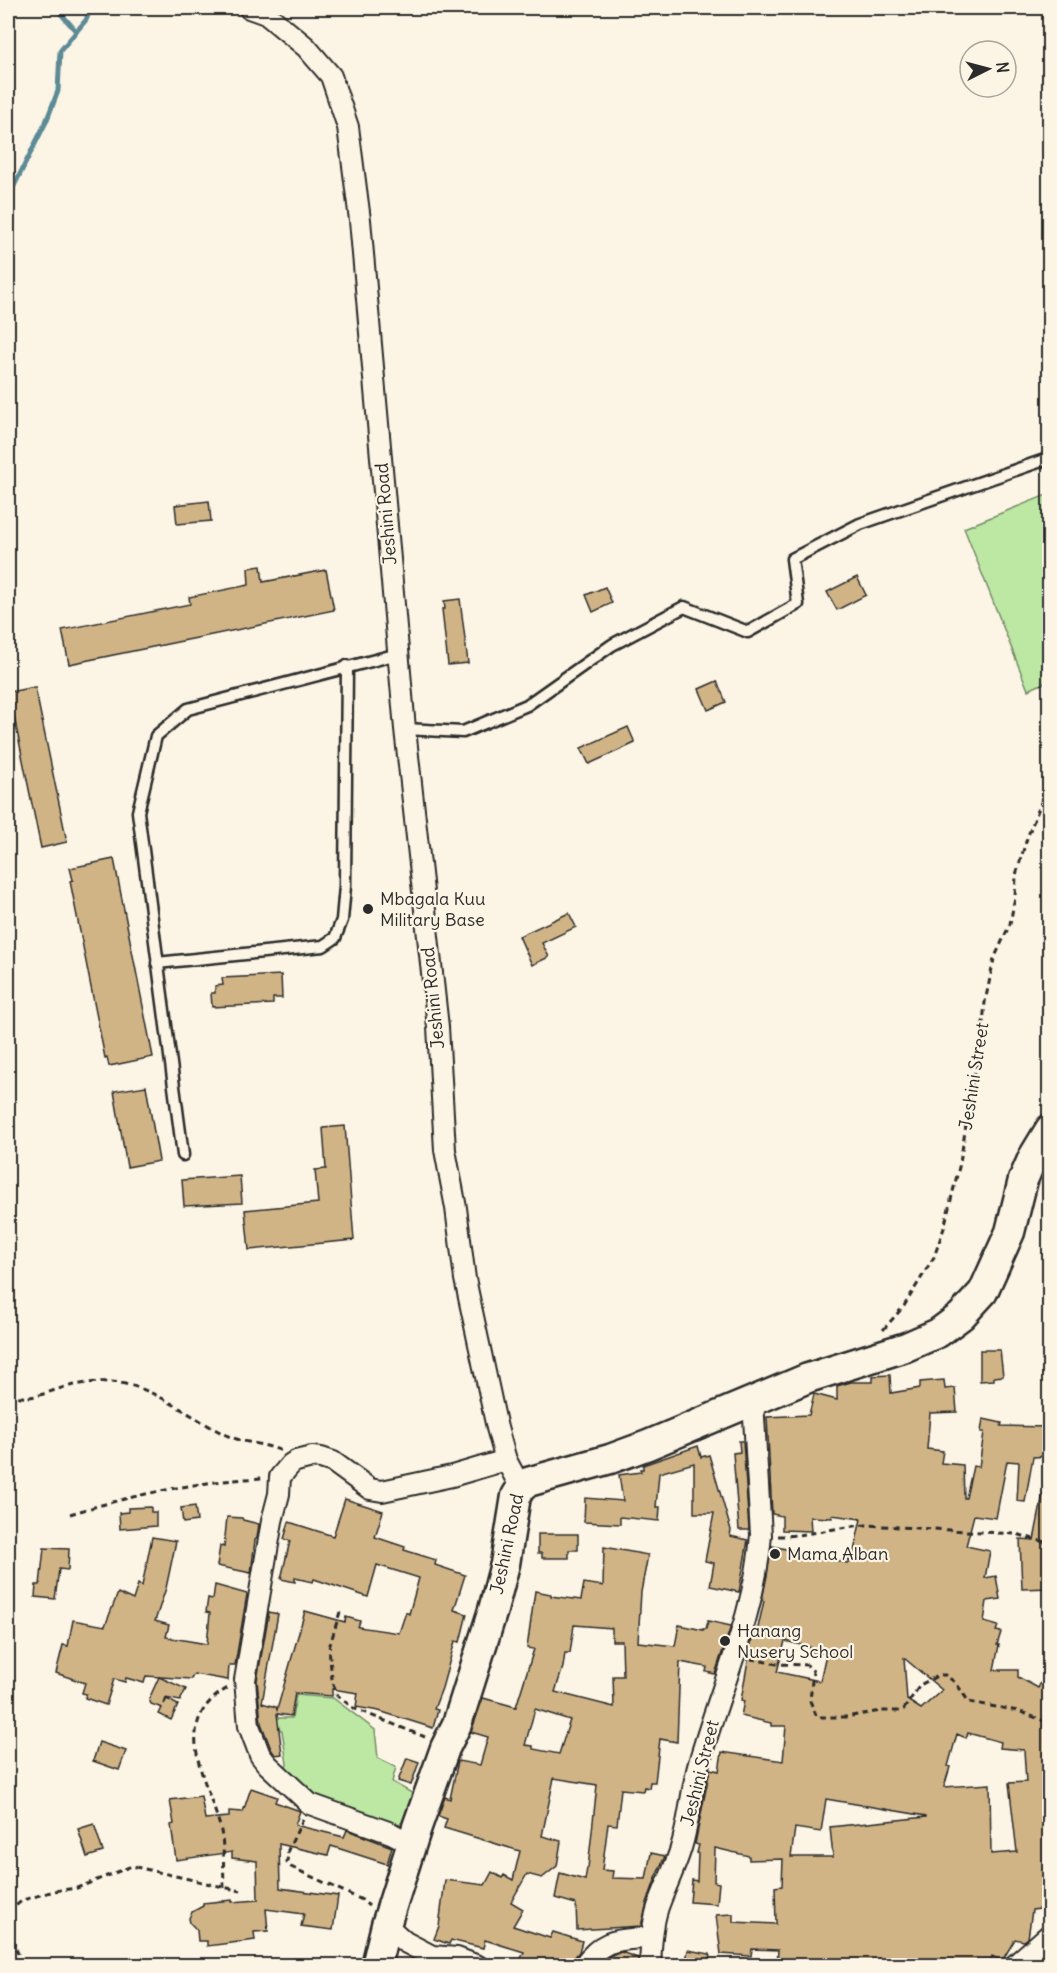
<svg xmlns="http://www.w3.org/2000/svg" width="1057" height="1973" viewBox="0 0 1057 1973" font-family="Delius,sans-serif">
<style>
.green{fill:#bde8a4;stroke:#748a68;stroke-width:1.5}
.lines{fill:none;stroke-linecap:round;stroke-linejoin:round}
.stream{stroke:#5c8a95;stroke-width:5}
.building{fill:#d1b486;stroke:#2b2b2b;stroke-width:1.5;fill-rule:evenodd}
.lane-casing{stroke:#2b2b2b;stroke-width:15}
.street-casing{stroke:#2b2b2b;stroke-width:24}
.secondary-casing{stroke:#2b2b2b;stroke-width:33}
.path{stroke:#2b2b2b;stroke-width:3;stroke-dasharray:6 4.5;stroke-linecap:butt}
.lane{stroke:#fcf5e5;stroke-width:10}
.street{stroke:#fcf5e5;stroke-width:20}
.secondary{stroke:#fcf5e5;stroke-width:28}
.poi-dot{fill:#2b2b2b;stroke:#fcf5e5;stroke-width:2}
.labels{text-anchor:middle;stroke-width:4.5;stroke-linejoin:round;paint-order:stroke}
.street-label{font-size:18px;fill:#2b2b2b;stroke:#fcf5e5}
.poi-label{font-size:18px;fill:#2b2b2b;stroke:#fcf5e5;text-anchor:start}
</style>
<rect width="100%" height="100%" fill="#fcf5e5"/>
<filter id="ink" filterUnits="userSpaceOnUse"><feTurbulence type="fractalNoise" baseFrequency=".0167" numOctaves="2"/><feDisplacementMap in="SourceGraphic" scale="12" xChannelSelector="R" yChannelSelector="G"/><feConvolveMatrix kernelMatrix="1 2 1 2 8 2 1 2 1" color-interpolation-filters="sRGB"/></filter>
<g filter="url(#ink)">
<g class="green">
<polygon points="1049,494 1049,681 1028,690 964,528"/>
<polygon points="296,1695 333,1698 375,1730 378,1758 396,1767 392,1782 419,1797 412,1814 401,1823 381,1827 320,1808 282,1772 287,1764 282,1731 278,1728 277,1718 292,1718"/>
</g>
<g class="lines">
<g class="stream">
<polyline points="56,8 76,31"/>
<polyline points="8,198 46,122 58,91 60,51 86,20 91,8"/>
<polyline points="8,1631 10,1716 8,1721"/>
</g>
</g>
<g class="building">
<polygon points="209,501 211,521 177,524 175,505"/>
<polygon points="261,566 263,582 326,570 334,610 69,664 62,630 190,604 189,597 249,585 248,568"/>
<polygon points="857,577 866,595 837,610 827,592"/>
<polygon points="605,587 612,603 593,612 586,595"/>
<polygon points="460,599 468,663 448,665 442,609 445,609 444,601"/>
<polygon points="717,681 726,702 708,710 699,689"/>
<polygon points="35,687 67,842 41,848 9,692"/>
<polygon points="628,727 635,743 589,764 581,748"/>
<polygon points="114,859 153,1057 109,1066 107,1057 105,1058 70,881 73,880 70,868"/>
<polygon points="569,913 576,927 542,943 549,957 532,965 519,936"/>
<polygon points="281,975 282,998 273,998 273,1004 212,1007 211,993 215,993 215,986 223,985 222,978"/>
<polygon points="146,1086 159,1161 127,1167 114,1091"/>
<polygon points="345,1126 354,1240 249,1250 245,1210 318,1203 315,1170 326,1169 323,1128"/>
<polygon points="240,1176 242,1203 184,1206 182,1180"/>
<polygon points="980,1350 1000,1350 1003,1376 994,1377 994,1380 980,1381"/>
<path d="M890 1375 891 1393 920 1388V1382L944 1380 945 1389 955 1388 957 1412 930 1413 927 1449 943 1451 941 1463 963 1465 964 1498H966L973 1466 979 1467 984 1432H981L983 1419 1002 1423 1001 1426 1050 1427V1456L1033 1457 1025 1502 1017 1501 1019 1462 1007 1461 996 1518 974 1515 966 1546 990 1551 985 1578 996 1576 1000 1599 987 1601 984 1622 998 1626 996 1631 1001 1632 997 1645H999L994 1670H1018V1677L1038 1688 1050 1665 1048 1762 1050 1899 1047 1900 1048 1908 1032 1910 1028 1938 1024 1941 1015 1939 1002 1961 992 1956 990 1965H952L935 1961V1965H777L778 1950 752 1949 751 1956 721 1954 716 1915 733 1914V1922L776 1924 775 1887 782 1886 783 1859 749 1860V1856L715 1848 714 1882 719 1883 717 1904 690 1902 692 1880 697 1881 698 1853H697L699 1845 695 1844 710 1769 719 1771 722 1752 783 1761 786 1726H771V1723L741 1716 744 1701 741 1700 752 1638 754 1631 757 1632 764 1601 762 1600 772 1546 848 1563 849 1559 852 1560 861 1519 832 1515V1518L810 1517 811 1531 782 1530V1516L772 1514 767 1417 809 1415 814 1394 837 1400V1386L851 1382H873V1376ZM785 1641 810 1647 809 1651 826 1654 820 1681 777 1672ZM904 1658 942 1690 921 1709 907 1700ZM968 1733 1001 1742 1000 1748 1024 1750 1026 1782 1009 1783 1017 1852 991 1854 990 1784 944 1787 950 1767 948 1766 957 1734 966 1738ZM826 1799 926 1816V1817L830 1827 833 1857H791L795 1828 821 1832Z"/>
<polygon points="739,1441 743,1441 749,1530 739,1530 733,1453 740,1452"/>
<polygon points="698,1446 701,1457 709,1455 731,1530 730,1536 748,1540 739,1592 710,1586 714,1563 705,1561 714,1513 694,1513 694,1463 659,1473 656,1507 660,1507 659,1521 620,1517 620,1524 584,1522 585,1498 623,1501 619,1475 641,1472 640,1469 643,1469 643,1465"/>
<polygon points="1043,1494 1050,1495 1050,1588 1022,1589 1020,1539 1034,1540"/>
<polygon points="345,1499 383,1511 375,1537 405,1547 404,1550 436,1560 435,1565 465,1575 454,1610 467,1614 460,1642 455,1641 442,1688 434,1709 438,1710 433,1728 379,1711 356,1707 358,1693 332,1689 332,1696 295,1693 291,1716 277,1714 282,1754 275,1755 271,1749 261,1723 257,1680 269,1612 278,1614 262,1703 276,1707 277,1710 305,1611 345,1622 346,1617 360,1621 358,1627 399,1633 406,1612 409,1614 419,1578 377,1565 368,1597 314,1579 313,1582 295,1578 295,1582 281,1579 290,1541 284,1539 289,1522 333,1536"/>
<polygon points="195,1506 197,1521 183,1523 181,1508"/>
<polygon points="151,1507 151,1512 156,1512 156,1526 120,1529 119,1513 128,1512 128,1508"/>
<polygon points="227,1517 242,1518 243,1520 259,1524 257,1538 255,1540 251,1573 217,1566 220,1546 224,1547"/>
<polygon points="538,1534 578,1534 578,1550 569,1550 569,1558 542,1558 542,1553 538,1553"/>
<polygon points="152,1537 176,1541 166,1588 155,1621 169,1625 166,1637 207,1644 210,1613 206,1612 208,1598 213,1599 215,1585 247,1594 235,1665 229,1665 228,1680 194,1674 191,1679 146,1676 144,1683 126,1678 125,1682 114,1679 106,1705 85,1698 86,1694 82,1693 85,1683 56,1673 63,1645 68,1646 73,1620 105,1626 118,1593 133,1600 138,1584 142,1586"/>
<path d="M604 1547 648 1555 641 1592 638 1642 675 1646 679 1625 703 1630V1629H706L708 1621 731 1626 715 1674 706 1672 707 1667 680 1662 677 1742 660 1739 655 1782H650L649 1788 644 1787 643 1791 621 1789 617 1825 608 1824 602 1870 613 1871 612 1878 646 1879 651 1853 665 1856 658 1872 647 1903 641 1926 577 1930 576 1904 555 1898 560 1873 585 1880 587 1868H588L597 1785 554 1778 542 1836 561 1841 557 1866 542 1878 527 1874 511 1902 523 1909 513 1926 550 1938 553 1932 582 1941 579 1952 573 1959 571 1965H518L524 1952 485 1940 483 1948 451 1940 449 1944 434 1939 439 1926 445 1880 485 1885 492 1872 502 1878 504 1875 513 1880 520 1851 444 1828 447 1819 438 1816 445 1797 450 1799 458 1761 480 1765 488 1737 471 1732 483 1698 516 1707 534 1649 527 1648 535 1591 551 1594V1596L581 1600 584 1583 603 1586ZM574 1625 612 1628V1641H622L623 1676H613L614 1707 555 1692 563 1667 565 1653H570ZM535 1709 570 1720 559 1754 533 1749V1746L525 1745Z"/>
<polygon points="44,1548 69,1549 68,1570 59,1569 55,1599 35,1597 36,1585 40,1585"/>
<polygon points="159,1677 186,1689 180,1701 166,1698 164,1704 167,1699 178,1705 171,1720 159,1714 162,1708 151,1704 149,1699"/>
<polygon points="99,1742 126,1751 119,1770 93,1761"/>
<polygon points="407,1758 419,1762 411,1785 398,1781"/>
<polygon points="251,1788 277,1797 275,1802 300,1811 295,1825 344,1837 347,1830 392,1847 387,1864 331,1846 328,1855 279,1844 280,1888 338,1896 333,1930 301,1926 304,1914 266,1909 268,1931 254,1932 255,1940 207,1946 207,1941 198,1941 197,1930 190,1923 189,1918 192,1912 203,1906 203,1903 232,1900 232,1902 258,1900 257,1861 232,1858 232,1852 176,1860 171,1825 174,1824 170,1800 201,1796 205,1819 229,1817 229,1811 243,1812"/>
<polygon points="94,1824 103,1852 87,1857 78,1829"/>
<polygon points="688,1950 710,1954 708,1965 685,1965"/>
<polygon points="621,1952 638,1958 638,1965 606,1965 609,1957"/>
</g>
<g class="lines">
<defs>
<g id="lane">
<polyline points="405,729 463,732 527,705 612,645 684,607 748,632 798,604 792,559 860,524 1050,458"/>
<polyline points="157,963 323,946 335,938 342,920 345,886 347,666"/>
<polyline points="183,1155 138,812 156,736 188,709 398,654"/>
</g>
<g id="street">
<polyline points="249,8 266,14 306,47 331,76 348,127 360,220 405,729 438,1027 445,1150 456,1208 465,1279 497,1428 506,1460 521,1488"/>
<polyline points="412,1844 391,1833 310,1804 267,1764 260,1755 249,1726 245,1680 272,1521 279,1494 280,1477 291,1464 296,1461 312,1457 321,1458 333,1462 370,1489 382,1491 452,1476 506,1460"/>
<polyline points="386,1925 405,1942 432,1956 457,1958 478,1966"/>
<path d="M583 1966C605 1936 619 1941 652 1937"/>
<path d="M650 1966C651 1946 652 1925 658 1907 665 1887 675 1868 681 1848 690 1819 691 1790 699 1763 720 1688 755 1615 761 1535L753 1401"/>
<polyline points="1014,1966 1050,1934"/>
</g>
<polyline id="secondary" points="376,1966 386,1925 417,1827 445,1748 457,1724 493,1610 505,1564 516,1496 521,1488 528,1482 610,1459 648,1445 808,1378 906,1347 938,1333 961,1316 983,1292 1010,1232 1023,1180 1033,1157 1050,1129"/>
</defs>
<use href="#lane" class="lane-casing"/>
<use href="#street" class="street-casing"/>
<use href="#secondary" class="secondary-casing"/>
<g class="path">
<polyline points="883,1330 904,1306 934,1257 944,1228 960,1163 974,1075 981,1046 985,1002 994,959 1010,924 1015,897 1016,875 1027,838 1050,780"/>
<path d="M8 1394C29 1402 44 1393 65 1387 83 1383 103 1380 120 1383 159 1390 190 1417 224 1434 241 1443 263 1443 282 1451"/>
<path d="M70 1514C133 1495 197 1481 263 1478"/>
<path d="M778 1536C808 1536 836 1527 866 1525L1016 1534 1048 1543C1047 1558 1041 1581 1050 1594"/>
<polyline points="340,1612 329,1648 332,1679 336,1694 353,1708 425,1737"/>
<polyline points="751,1659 777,1664 807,1665 813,1671 810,1701 817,1717 846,1717 881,1711 898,1711 904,1709 920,1685 939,1675 945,1675 956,1683 969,1702 1018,1711 1050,1723"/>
<polyline points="303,1819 288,1850 287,1863 291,1867 362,1900 369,1906"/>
<path d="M224 1888C223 1867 225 1843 219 1823 205 1777 170 1720 228 1688"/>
<polyline points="8,1912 23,1900 54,1891 77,1888 132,1866 241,1891"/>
<polyline points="8,1929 23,1966"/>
</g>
<use href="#lane" class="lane"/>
<use href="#street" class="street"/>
<use href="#secondary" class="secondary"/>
</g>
</g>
<g class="poi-dot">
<circle cx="368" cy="909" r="6"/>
<circle cx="775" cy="1554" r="6"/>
<circle cx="725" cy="1641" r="6"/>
</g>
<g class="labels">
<g class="street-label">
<text transform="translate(386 514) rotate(-95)" y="6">Jeshini Road</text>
<text transform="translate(433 998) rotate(-96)" y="6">Jeshini Road</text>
<text transform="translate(974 1076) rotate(-81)" y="6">Jeshini Street</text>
<text transform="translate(507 1544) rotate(-78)" y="6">Jeshini Road</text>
<text transform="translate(700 1773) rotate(-76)" y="6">Jeshini Street</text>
</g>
<g class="poi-label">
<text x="380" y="905">Mbagala Kuu<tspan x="380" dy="21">Military Base</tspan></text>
<text x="787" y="1560">Mama Alban</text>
<text x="737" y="1637">Hanang<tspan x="737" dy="21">Nusery School</tspan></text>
</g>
</g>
<rect width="1057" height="1973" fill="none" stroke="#fcf5e5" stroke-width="30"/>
<rect x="15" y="15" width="1027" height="1943" fill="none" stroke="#2b2b2b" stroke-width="2" filter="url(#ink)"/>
<g transform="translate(988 69) rotate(84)"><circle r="28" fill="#fcf5e5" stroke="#a8a49b" stroke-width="1.5"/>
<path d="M0-4.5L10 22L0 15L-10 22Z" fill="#2b2b2b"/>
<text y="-9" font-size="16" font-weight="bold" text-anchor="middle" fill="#2b2b2b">N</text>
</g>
</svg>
